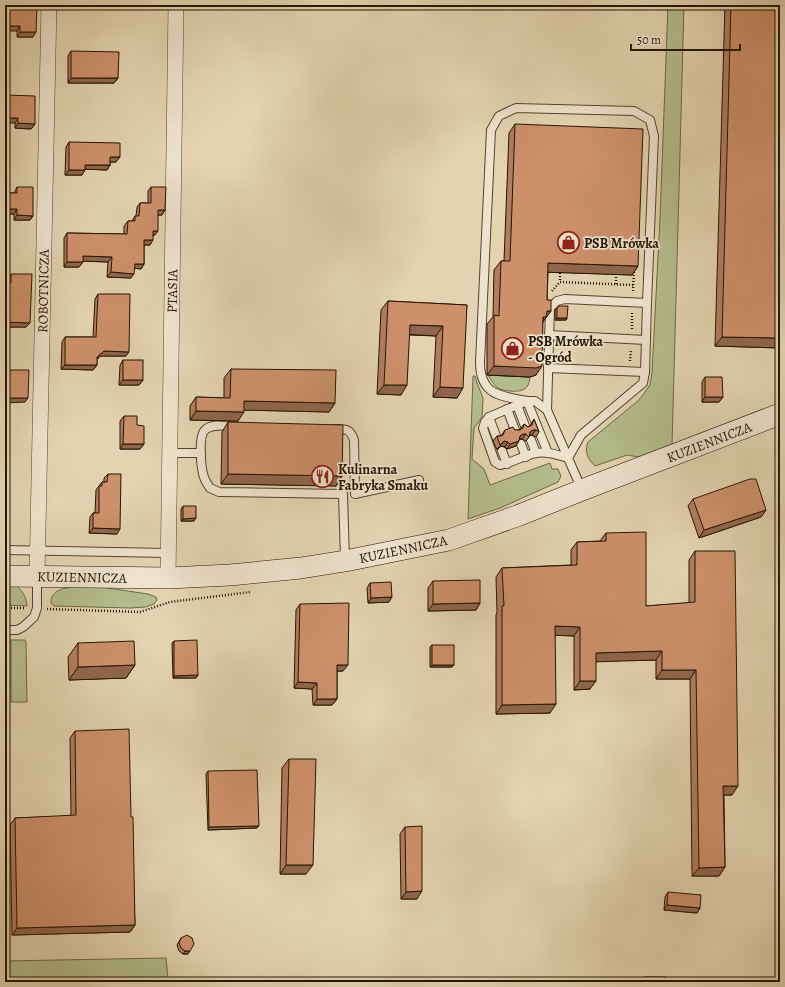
<svg xmlns="http://www.w3.org/2000/svg" width="785" height="987" viewBox="0 0 785 987" font-family="Alegreya,serif">
<style>
.green{fill:#b3bc8c;stroke:#6c6846}
.lines{fill:none;stroke-linecap:round;stroke-linejoin:round}
.lane-casing{stroke:#54442c;stroke-width:10}
.street-casing{stroke:#54442c;stroke-width:16}
.secondary-casing{stroke:#251500;stroke-width:22}
.path{stroke:#251500;stroke-width:2.5;stroke-dasharray:1 2;stroke-linecap:butt}
.lane{stroke:#ede2cc;stroke-width:8}
.street{stroke:#ede2cc;stroke-width:15}
.secondary{stroke:#ede2cc;stroke-width:21}
.wall{fill:#b07d5d;stroke:#251500}
.shaded-wall{fill:#90664c;stroke:#251500}
.building{fill:#cd916c;stroke:#251500}
.labels{text-anchor:middle;stroke-width:3.5;stroke-linejoin:round;paint-order:stroke}
.poi-label{font-size:14px;font-weight:bold;fill:#251500;stroke:#ede2cc;text-anchor:start}
.street-label{font-size:14px;fill:#251500;stroke:#ede2cc}
</style>
<rect width="100%" height="100%" fill="#e3d3b0"/>
<filter id="stains"><feTurbulence type="fractalNoise" baseFrequency=".005" numOctaves="4"/><feColorMatrix values="0 0 0 0 .2 0 0 0 0 .09 0 0 0 0 .02 0 0 0 .5 -.17"/></filter>
<radialGradient id="worn" r=".72"><stop offset=".6" stop-color="#630" stop-opacity="0"/><stop offset="1" stop-color="#630" stop-opacity=".3"/></radialGradient>
<g class="green">
<path d="M668 5H684L672 446 639 457 627 455 595 466C588 459 584 452 588 442L639 400 650 385 652 373 660 218Z"/>
<path d="M488 375 530 377C529 390 522 392 510 391 506 391 502 390 498 388 494 385 491 380 488 375Z"/>
<polygon points="473,376 475,376 477,383 483,398 482,417 474,428 472,459 484,469 490,485 550,463 552,469 558,469 561,476 558,482 500,508 468,519"/>
<path d="M5 583C8 584 13 584 15 585 22 589 27 599 27 606L5 605Z"/>
<path d="M94 586 148 594 156 597 157 600 154 604 146 607 130 608 54 606 51 603C50 584 81 587 94 586Z"/>
<polygon points="11,640 25,640 26,642 27,702 11,702"/>
<polygon points="166,958 168,979 151,982 5,982 5,961"/>
</g>
<g class="lines">
<defs>
<g id="lane">
<polyline points="549,335 646,340"/>
<polyline points="548,368 645,372"/>
<polyline points="517,405 525,426"/>
<polyline points="507,409 515,430"/>
<path d="M547 410 535 401H527L489 417 485 422 483 428 495 462 500 465C512 463 524 455 536 453 547 451 558 455 568 458"/>
<polyline points="489,417 496,436"/>
<path d="M236 426C227 426 212 423 205 430 198 436 201 469 204 477 205 481 208 485 210 488L219 492 343 494 345 560"/>
<path d="M333 429C345 429 350 428 354 440L355 494 419 480"/>
<polyline points="531,440 536,453"/>
<polyline points="521,444 526,457"/>
<polyline points="502,451 507,464"/>
<polyline points="170,453 201,453"/>
<path d="M548 453 527 401C500 396 480 395 480 362L491 130 499 116 516 108 634 111 650 120 654 136 647 303"/>
<polyline points="568,458 581,435 643,383 645,372 647,303 565,299 557,301 550,308 547,410 582,490"/>
<polyline points="5,550 169,553"/>
<polyline points="5,630 17,630 23,627 34,617 37,608 37,578"/>
</g>
<g id="street">
<polyline points="37,576 49,5"/>
<polyline points="168,578 176,5"/>
</g>
<polyline id="secondary" points="5,576 168,578 230,575 301,568 345,561 449,540 517,516 582,490 780,414"/>
</defs>
<use href="#lane" class="lane-casing"/>
<use href="#street" class="street-casing"/>
<use href="#secondary" class="secondary-casing"/>
<g class="path">
<polyline points="560,273 560,282 633,285"/>
<polyline points="616,284 616,275"/>
<polyline points="552,291 560,282"/>
<polyline points="633,291 634,270"/>
<polyline points="632,329 632,312"/>
<polyline points="630,361 631,350"/>
<polyline points="5,608 26,608"/>
<polyline points="47,609 140,612 170,602 250,592"/>
</g>
<use href="#lane" class="lane"/>
<use href="#street" class="street"/>
<use href="#secondary" class="secondary"/>
</g>
<g class="wall">
<polygon points="5,5 33,37 17,37 17,31"/>
<polygon points="725,5 780,5 780,348 715,346"/>
<polygon points="71,51 118,78 114,83 68,83 68,56"/>
<polygon points="5,95 35,124 31,129 15,128 15,123"/>
<polygon points="515,124 638,266 632,275 548,272 547,300 551,311 543,321 536,375 530,377 487,375 487,324 493,317 494,270 501,261 504,261 509,133"/>
<polygon points="69,142 116,162 110,162 110,165 107,170 85,169 82,175 65,175 66,147"/>
<polygon points="17,187 33,216 30,220 14,220 14,214 5,214 5,193 14,193"/>
<polygon points="151,187 165,210 162,215 158,215 155,235 153,235 150,245 144,245 144,264 141,269 134,268 131,278 107,277 108,262 83,261 79,267 64,267 64,238 67,233 124,234 124,226 128,221 132,221 135,216 136,216 137,207 140,203 148,203 148,191"/>
<polygon points="11,274 30,323 26,327 5,327 5,288 8,283 8,279"/>
<polygon points="98,294 126,356 101,356 97,359 97,365 93,370 61,369 62,342 65,337 93,337 95,299"/>
<polygon points="388,301 467,305 457,398 433,397 436,336 409,335 401,395 377,394 381,310"/>
<polygon points="557,308 567,318 566,320 555,320 555,310"/>
<polygon points="123,360 143,380 139,385 119,385 120,365"/>
<polygon points="231,369 335,403 329,412 244,410 238,421 190,420 190,406 196,397 224,398 224,378"/>
<polygon points="705,377 723,397 719,402 702,402 702,382"/>
<polygon points="124,416 137,425 144,444 140,449 120,449 120,421"/>
<polygon points="534,419 539,432 536,437 532,435 529,435 529,437 526,441 522,439 519,439 516,446 507,449 505,447 500,446 497,450 493,441 497,436 501,436 505,430 520,430 520,429 524,424 528,427 530,426"/>
<polygon points="228,422 342,476 336,486 221,484 222,432"/>
<polygon points="108,474 117,534 89,533 90,517 93,513 95,513 96,490 102,482 104,482 104,478"/>
<polygon points="693,499 766,510 761,517 699,538 688,506"/>
<polygon points="183,506 194,521 181,521 181,509"/>
<polygon points="606,533 646,606 689,603 689,560 695,551 732,795 724,795 725,867 719,876 692,876 690,679 656,679 656,660 596,661 590,689 574,690 574,636 555,635 550,713 496,714 496,615 497,612 496,577 502,568 571,565 571,550 577,542 600,541"/>
<polygon points="433,581 480,603 476,610 428,611 428,588"/>
<polygon points="370,583 389,602 368,603 367,588"/>
<polygon points="300,604 343,671 337,671 337,699 332,705 313,705 312,689 294,688 296,610"/>
<polygon points="174,641 198,675 196,678 173,678 172,643"/>
<polygon points="78,643 135,665 126,678 69,680 68,657"/>
<polygon points="432,645 452,667 430,667 430,647"/>
<polygon points="75,731 131,817 135,925 130,932 12,935 10,825 15,818 71,816 70,738"/>
<polygon points="289,759 306,874 280,874 282,768"/>
<polygon points="208,771 259,826 257,828 208,830 206,774"/>
<polygon points="405,827 417,899 401,899 400,834"/>
<polygon points="668,892 700,908 697,913 664,910 665,897"/>
<polygon points="181,938 188,954 183,954 179,951 177,945"/>
<polygon points="645,977 665,982 642,982"/>
</g>
<g class="shaded-wall">
<polygon points="5,26 20,26 17,31 5,31"/>
<polygon points="20,32 36,32 33,37 17,37"/>
<polygon points="71,78 118,78 114,83 68,83"/>
<polygon points="5,118 18,118 15,123 5,123"/>
<polygon points="18,123 35,124 31,129 15,128"/>
<polygon points="110,157 120,157 116,162 107,162"/>
<polygon points="85,165 110,165 107,170 81,169"/>
<polygon points="69,170 85,170 82,175 65,175"/>
<polygon points="5,209 17,209 14,214 5,214"/>
<polygon points="158,210 165,210 162,215 155,215"/>
<polygon points="17,215 33,216 30,220 14,220"/>
<polygon points="153,231 158,231 155,235 150,235"/>
<polygon points="144,240 153,240 150,245 141,245"/>
<polygon points="83,256 112,257 108,262 79,261"/>
<polygon points="67,262 83,262 79,267 64,267"/>
<polygon points="548,263 638,266 632,275 542,272"/>
<polygon points="135,264 144,264 141,269 131,268"/>
<polygon points="111,272 134,274 131,278 107,277"/>
<polygon points="547,311 551,311 540,326"/>
<polygon points="557,318 567,318 566,320 555,320"/>
<polygon points="7,322 30,323 26,327 5,327 5,325"/>
<polygon points="410,325 443,326 436,336 403,334"/>
<polygon points="722,337 780,338 780,348 715,346"/>
<polygon points="104,351 129,352 126,356 101,356 93,362 97,357"/>
<polygon points="65,365 97,365 93,370 61,369"/>
<polygon points="494,366 542,366 536,375 530,377 487,375"/>
<polygon points="123,380 143,380 139,385 119,385"/>
<polygon points="384,385 407,385 401,395 377,394"/>
<polygon points="440,387 463,388 457,398 433,397"/>
<polygon points="705,397 723,397 719,402 702,402"/>
<polygon points="5,398 28,398 25,402 5,403"/>
<polygon points="244,401 335,403 329,412 238,410"/>
<polygon points="196,411 244,412 238,421 190,420"/>
<polygon points="533,430 536,430 532,435 529,435 530,432"/>
<polygon points="523,434 526,434 522,439 519,439 520,436"/>
<polygon points="504,441 508,442 505,447 500,446 497,450"/>
<polygon points="519,441 516,446 507,449 510,444"/>
<polygon points="123,444 144,444 140,449 120,449"/>
<polygon points="228,474 342,476 336,486 221,484"/>
<polygon points="766,510 761,517 699,538 704,530"/>
<polygon points="196,518 194,521 181,521 183,519"/>
<polygon points="93,528 120,529 117,534 89,533"/>
<polygon points="392,597 389,602 368,603 371,598"/>
<polygon points="480,603 476,610 428,611 433,604"/>
<polygon points="555,626 580,627 574,636 549,635"/>
<polygon points="662,651 656,660 590,662 596,653"/>
<polygon points="135,665 126,678 69,680 78,667"/>
<polygon points="337,665 348,665 343,671 333,671"/>
<polygon points="432,665 454,665 452,667 430,667"/>
<polygon points="662,670 696,670 690,679 656,679"/>
<polygon points="198,675 196,678 173,678 174,676"/>
<polygon points="580,681 596,681 590,689 574,690"/>
<polygon points="298,682 317,683 312,689 294,688"/>
<polygon points="5,699 9,699 5,705"/>
<polygon points="317,699 337,699 332,705 313,705"/>
<polygon points="556,704 550,713 496,714 502,705"/>
<polygon points="723,786 738,786 732,795 717,795"/>
<polygon points="259,826 257,828 208,830 209,827"/>
<polygon points="286,865 313,865 306,874 280,874"/>
<polygon points="725,867 719,876 692,876 699,868"/>
<polygon points="422,891 417,899 401,899 406,892"/>
<polygon points="667,905 700,908 697,913 664,910"/>
<polygon points="135,925 130,932 12,935 17,928"/>
<polygon points="185,951 190,951 188,954 183,954"/>
</g>
<g class="building">
<polygon points="5,5 37,5 36,32 20,32 20,26 5,26"/>
<polygon points="731,5 780,5 780,338 722,337"/>
<polygon points="71,51 119,52 118,78 71,78"/>
<polygon points="5,95 35,96 35,124 18,123 18,118 5,118"/>
<polygon points="515,124 643,129 638,266 548,263 547,300 551,300 551,311 547,311 546,317 543,317 542,366 536,368 494,366 494,315 499,316 501,261 510,261"/>
<polygon points="69,142 120,143 120,157 110,157 110,165 85,165 85,170 69,170"/>
<polygon points="17,187 33,187 33,216 17,215 17,209 5,209 5,193 17,193"/>
<polygon points="151,187 166,187 165,210 158,210 158,231 153,231 153,240 144,240 144,264 135,264 134,274 111,272 112,257 83,256 83,262 67,262 67,233 127,234 128,221 135,221 135,216 139,216 140,203 151,203"/>
<polygon points="11,274 32,274 30,323 7,322 8,283 11,283"/>
<polygon points="98,294 130,294 129,352 104,351 97,357 97,365 65,365 65,337 96,337"/>
<polygon points="388,301 467,305 463,388 440,387 443,326 410,325 407,385 384,385"/>
<polygon points="559,306 568,306 567,318 557,318 557,308"/>
<rect x="123" y="360" width="20" height="20"/>
<polygon points="231,369 336,370 335,403 244,401 244,412 196,411 196,397 230,398"/>
<polygon points="5,370 29,370 28,398 5,398"/>
<polygon points="705,377 722,377 723,397 705,397"/>
<polygon points="124,416 137,416 137,425 144,426 144,444 123,444"/>
<polygon points="534,419 539,432 536,430 533,430 530,432 529,437 526,434 523,434 520,436 519,441 510,444 508,442 504,441 500,445 497,436 501,436 503,435 505,430 513,427 515,430 520,430 523,428 524,424 528,427 532,425"/>
<polygon points="228,422 343,425 342,476 228,474"/>
<polygon points="108,474 121,474 120,529 93,528 93,513 99,513 99,486 102,486 102,482 107,482"/>
<polygon points="750,479 756,479 766,510 704,530 693,499"/>
<polygon points="183,506 196,506 196,518 183,519"/>
<polygon points="646,532 646,606 695,602 695,551 735,551 738,786 723,786 725,867 699,868 696,670 662,670 662,651 596,653 596,681 580,681 580,627 555,626 556,704 502,705 502,606 504,606 502,568 577,565 577,542 606,541 606,533"/>
<polygon points="480,580 480,603 433,604 433,581"/>
<polygon points="391,582 392,597 371,598 370,583"/>
<polygon points="349,603 348,665 337,665 337,699 317,699 317,683 298,682 300,604"/>
<polygon points="197,640 198,675 174,676 174,641"/>
<polygon points="134,641 135,665 78,667 78,643"/>
<rect x="432" y="645" width="22" height="20"/>
<polygon points="5,682 10,682 9,699 5,699"/>
<polygon points="129,729 131,817 133,817 135,925 17,928 15,818 76,815 75,731"/>
<polygon points="289,759 316,759 313,865 286,865"/>
<polygon points="257,770 259,826 209,827 208,771"/>
<polygon points="422,826 422,891 406,892 405,827"/>
<polygon points="668,892 701,895 700,908 667,905"/>
<polygon points="187,935 192,938 194,944 190,951 185,951 181,948 179,943 181,938"/>
<rect x="645" y="977" width="20" height="5"/>
</g>
<defs>
<symbol id="shop-ring" viewBox="-11 -11 22 22"><circle r="9.5" fill="#ede2cc" stroke="#8f2418" stroke-width="1.5"/><path d="M-5-2.5h2.3a2.7 3.5 0 0 1 5.4 0H5L5.5 6h-11ZM-1.5-2.5h3a1.5 2.3 0 0 0-3 0Z" fill="#8f2418"/></symbol>
<symbol id="restaurant-ring" viewBox="-11 -11 22 22"><circle r="9.5" fill="#ede2cc" stroke="#8f2418" stroke-width="1.5"/><path d="M-5-6h1v4h1v-4h1v4h1v-4h1v5L-1.5 .5V6h-2V.5L-5-1ZM5-6V6H3V1.5H1.5Q1.5-4 5-6Z" fill="#8f2418"/></symbol>
</defs>
<g fill-rule="evenodd">
<use href="#shop-ring" x="556" y="230" width="25" height="25"/>
<use href="#shop-ring" x="500" y="336" width="25" height="25"/>
<use href="#restaurant-ring" x="310" y="464" width="25" height="25"/>
</g>
<g class="labels">
<g class="poi-label">
<text x="584" y="248">PSB Mrówka</text>
<text x="528" y="346">PSB Mrówka<tspan x="528" dy="16">- Ogród</tspan></text>
<text x="338" y="474">Kulinarna<tspan x="338" dy="16">Fabryka Smaku</tspan></text>
</g>
<g class="street-label">
<text transform="translate(43 291) rotate(-89)" y="5">ROBOTNICZA</text>
<text transform="translate(172 291) rotate(-89)" y="5">PTASIA</text>
<text transform="translate(709 442) rotate(-21)" y="5">KUZIENNICZA</text>
<text transform="translate(403 549) rotate(-12)" y="5">KUZIENNICZA</text>
<text transform="translate(82 577) rotate(1)" y="5">KUZIENNICZA</text>
</g>
</g>
<rect width="785" height="987" fill="none" stroke="#e3d3b0" stroke-width="20"/>
<rect x="6" y="6" width="773" height="975" fill="none" stroke="#251500" stroke-width="2"/>
<rect x="10" y="10" width="765" height="967" fill="none" stroke="#251500"/>
<path d="M631 44v6h109v-6" fill="none" stroke="#251500" stroke-width="2"/>
<text x="637" y="44" font-size="12" fill="#251500" stroke="#ede2cc" stroke-width="3" paint-order="stroke">50 m</text>
<rect width="100%" height="100%" filter="url(#stains)"/>
<rect width="100%" height="100%" fill="url(#worn)"/>
</svg>
